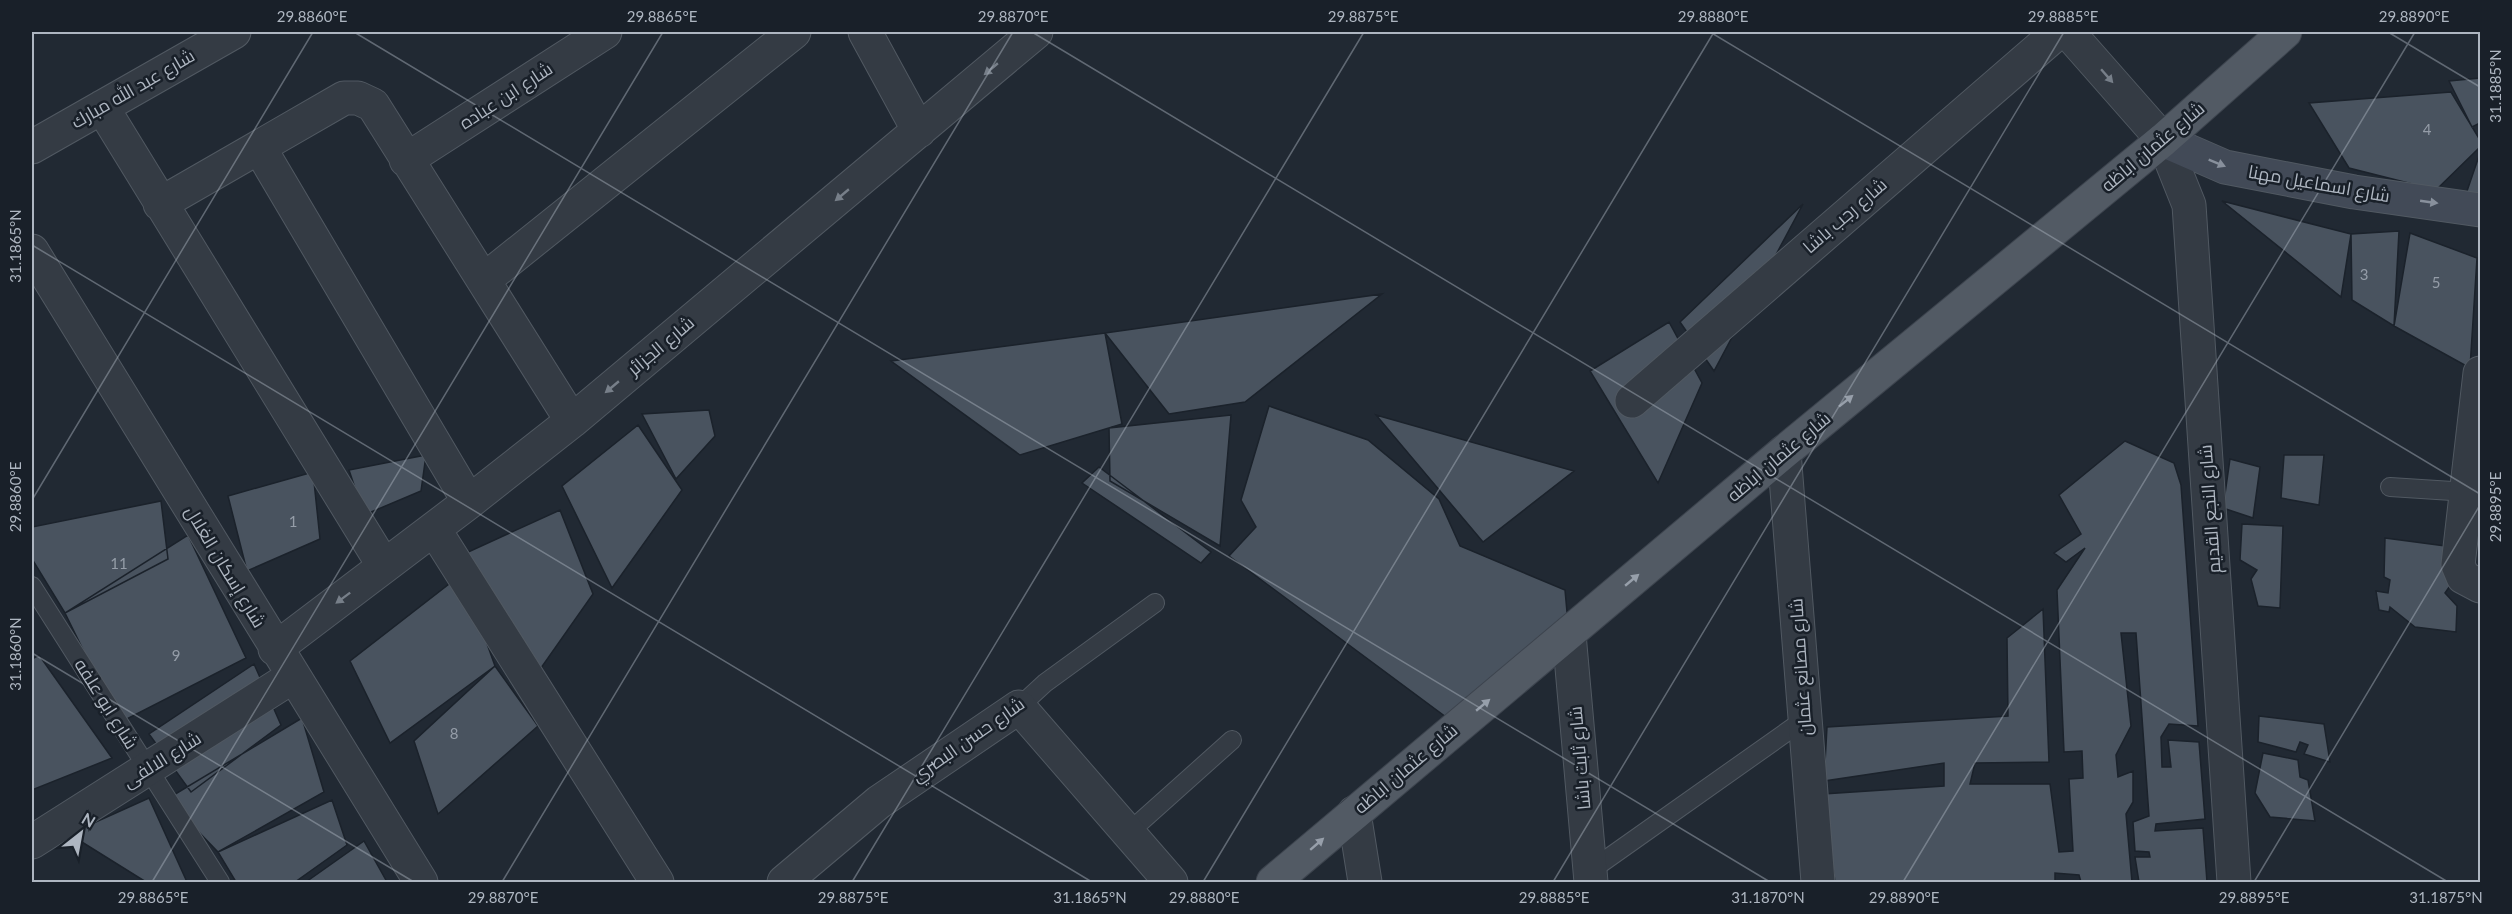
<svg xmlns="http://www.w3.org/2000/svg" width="2512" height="914" font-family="Lato,Cairo,sans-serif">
	<rect width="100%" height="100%" fill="#212933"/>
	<!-- building -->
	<path fill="#49535f" stroke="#1b222b" stroke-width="1.5" d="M2480,78V123L2472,127L2449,81Z
		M2451,92L2480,140V147L2436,190L2349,168L2309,103Z
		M2480,153V194H2466Z
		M2222,201L2351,234L2341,297Z
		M1803,204L1714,371L1680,322Z
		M2399,231L2394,326L2352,300L2351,234Z
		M2410,233L2477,258L2470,368L2394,326Z
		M1382,294L1245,402L1169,414L1105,333Z
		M1669,322L1702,383L1658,483L1590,371Z
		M1105,333L1122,424L1020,455L891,361Z
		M1269,406L1368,440L1439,499L1460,546L1565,590L1569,634L1446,717L1229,556L1256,527L1241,500Z
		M709,410L715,436L676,479L642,414Z
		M1231,415L1220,546L1110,481L1109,428Z
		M1376,415L1574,471L1483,542Z
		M638,425L682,490L612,588L562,486Z
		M2125,441L2174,463L2181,485L2198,726L2169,724L2161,737L2162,767H2171L2168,740L2199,742L2205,819L2156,824L2155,831L2203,828L2207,882H2139L2135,857H2150L2149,852L2135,851L2133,822L2149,816L2136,633H2121L2131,726L2116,755L2118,777L2133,771V802L2126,814L2132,882H2081L2079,875L2055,873V882H1835L1823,794L1944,786V763L1824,781L1827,727L2008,716L2007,638L2043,609L2049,762L1975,763L1970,784H2050L2059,852L2073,851L2069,779L2083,778L2082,751L2064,752L2057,590L2085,548L2066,562L2054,553L2081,534L2059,495Z
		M426,455L421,491L364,515L349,470Z
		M2284,455H2324L2319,505L2281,498Z
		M2230,459L2260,467L2253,518L2223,508Z
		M1099,467L1211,552L1201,563L1082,483Z
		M313,472L320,539L247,571L228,496Z
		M161,501L168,559L65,613L32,559V527Z
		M560,510L593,594L541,668L466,553Z
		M2242,524L2283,526L2280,608L2258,606L2251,579L2257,570L2240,560Z
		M188,535L246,658L119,723L65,613Z
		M2385,538L2453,547L2457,576L2445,593L2457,606L2456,632L2415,627L2390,607L2389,612L2379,610L2376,591L2388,593L2390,580L2384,577Z
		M462,574L495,666L390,743L350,661Z
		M39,655L112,758L32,790V659Z
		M254,664L281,725L191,792L149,734Z
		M495,666L538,726L438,814L414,741Z
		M2259,716L2324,724L2330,762L2304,754L2308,745L2300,742L2296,752L2258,742Z
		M302,718L324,792L218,852L167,799Z
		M2263,753L2298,760L2300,777L2308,780L2315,821L2270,817L2255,793Z
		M149,798L187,882H146L69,834Z
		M332,800L347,845L295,882H236L218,852Z
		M364,841L387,882H306Z"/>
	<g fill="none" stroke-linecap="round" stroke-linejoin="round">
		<!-- service casing -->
		<g stroke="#515962" stroke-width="20">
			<path id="service" d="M2390,487L2468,492
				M32,586L220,882
				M1019,707L1045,683L1155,603
				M1128,833L1232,740
				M1590,871L1805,719"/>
		</g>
		<!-- minor casing -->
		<g stroke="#515962" stroke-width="35">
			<path id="minor" d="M865,32L919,131
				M2068,32L2163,140L2189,205L2234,882
				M102,107L384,566
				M32,147L234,32
				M259,147L469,502
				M406,160L605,32
				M160,204L344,98H358L373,105L572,421
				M32,251L421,882
				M484,280L794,32
				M2480,373L2458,565L2463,577L2480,586
				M1632,401L2058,32
				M1784,452L1818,882
				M434,529L657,882
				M1569,634L1591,882
				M275,649L469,502L572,421L1036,32
				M1354,813L1365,882
				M32,842L292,677
				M784,882L879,802L1019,707L1171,882"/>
		</g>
		<!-- secondary casing -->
		<g stroke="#515962" stroke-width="35">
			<path id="secondary" d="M2163,140L2225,167L2354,192L2480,210"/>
		</g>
		<!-- primary casing -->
		<g stroke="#3d444e" stroke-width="35">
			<path id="primary" d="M1273,882L1784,452L2163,140L2285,32"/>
		</g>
		<!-- service -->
		<use href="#service" stroke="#343b44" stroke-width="18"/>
		<!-- minor -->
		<use href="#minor" stroke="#343b44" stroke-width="33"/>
		<!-- secondary -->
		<use href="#secondary" stroke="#424a57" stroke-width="33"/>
		<!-- primary -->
		<use href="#primary" stroke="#525a64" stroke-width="33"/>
	</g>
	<!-- one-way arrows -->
	<defs><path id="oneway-solid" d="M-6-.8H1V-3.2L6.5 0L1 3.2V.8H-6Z" transform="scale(1.5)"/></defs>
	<g fill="#777f89">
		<use href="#oneway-solid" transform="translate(991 69) rotate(140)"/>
		<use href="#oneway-solid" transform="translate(2107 76) rotate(49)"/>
		<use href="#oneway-solid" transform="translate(842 195) rotate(140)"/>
		<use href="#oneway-solid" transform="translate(612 387) rotate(140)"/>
		<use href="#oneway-solid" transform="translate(343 598) rotate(143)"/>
	</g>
	<g fill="#88909c">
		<use href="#oneway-solid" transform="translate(2217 163) rotate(22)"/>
		<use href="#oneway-solid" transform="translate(2429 202) rotate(8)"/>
	</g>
	<g fill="#979faa">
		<use href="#oneway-solid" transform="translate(1846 401) rotate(-39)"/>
		<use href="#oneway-solid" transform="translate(1632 580) rotate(-40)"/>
		<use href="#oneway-solid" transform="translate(1483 705) rotate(-40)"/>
		<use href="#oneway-solid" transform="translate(1317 844) rotate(-41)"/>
	</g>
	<!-- ticks -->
	<path fill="none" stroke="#aeb6c1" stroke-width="1.5" stroke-opacity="0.45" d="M354,32L1770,882M1032,32L2448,882M1710,32L2480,494M2388,32L2480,87M32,245L1092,882M32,500L313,32M32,653L414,882M152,882L663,32M502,882L1013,32M852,882L1364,32M1203,882L1714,32M1553,882L2064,32M1903,882L2415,32M2254,882L2480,505"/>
	<g text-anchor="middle" stroke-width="5" stroke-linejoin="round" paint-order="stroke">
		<!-- number labels -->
		<g font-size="15" fill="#959da8">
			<text x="2427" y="135">4</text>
			<text x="2364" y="280">3</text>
			<text x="2436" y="288">5</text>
			<text x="293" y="527">1</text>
			<text x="119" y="569">11</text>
			<text x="176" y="661">9</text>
			<text x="454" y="739">8</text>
		</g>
		<!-- street labels -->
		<g font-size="18" fill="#aeb6c1" stroke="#192029">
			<text transform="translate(133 89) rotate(-30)" y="6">شارع عبد الله مبارك</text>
			<text transform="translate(506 96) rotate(-33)" y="6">شارع ابن عباده</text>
			<text transform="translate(2153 147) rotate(-40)" y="6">شارع عثمان اباظه</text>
			<text transform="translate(2319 184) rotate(10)" y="6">شارع اسماعيل مهنا</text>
			<text transform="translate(1845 216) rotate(-41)" y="6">شارع رجب باشا</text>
			<text transform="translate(661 346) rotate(-40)" y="6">شارع الجزائر</text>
			<text transform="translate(1779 457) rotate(-40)" y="6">شارع عثمان اباظه</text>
			<text transform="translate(2210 509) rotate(-94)" y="6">شارع النجع القديم</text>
			<text transform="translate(225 567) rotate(59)" y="6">شارع إسكان الغلال</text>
			<text transform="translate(1801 667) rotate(-94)" y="6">شارع مصانع عثمان</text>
			<text transform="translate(106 704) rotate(58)" y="6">شارع ابو علفه</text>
			<text transform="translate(968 740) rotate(-35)" y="6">شارع حسن البصري</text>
			<text transform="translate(1580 758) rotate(-95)" y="6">شارع ثابت باشا</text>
			<text transform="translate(162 760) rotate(-32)" y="6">شارع الالفى</text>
			<text transform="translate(1406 769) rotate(-40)" y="6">شارع عثمان اباظه</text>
		</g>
	</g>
	<!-- border -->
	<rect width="2512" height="914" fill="none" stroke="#192029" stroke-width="66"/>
	<!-- north arrow -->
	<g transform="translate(81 833) rotate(31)" stroke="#192029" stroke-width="4.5" paint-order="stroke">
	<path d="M0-4.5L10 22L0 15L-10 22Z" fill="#aeb6c1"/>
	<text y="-9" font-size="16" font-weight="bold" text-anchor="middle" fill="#aeb6c1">N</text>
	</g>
	<rect x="33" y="33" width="2446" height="848" fill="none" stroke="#aeb6c1" stroke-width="2"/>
	<g font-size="15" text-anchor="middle" fill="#aeb6c1">
		<text x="312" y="22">29.8860°E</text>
		<text x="662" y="22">29.8865°E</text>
		<text x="1013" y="22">29.8870°E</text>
		<text x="1363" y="22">29.8875°E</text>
		<text x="1713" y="22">29.8880°E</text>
		<text x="2063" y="22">29.8885°E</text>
		<text x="2414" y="22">29.8890°E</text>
		<text transform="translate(2496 86) rotate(-90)" y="5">31.1885°N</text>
		<text transform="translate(16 246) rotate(-90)" y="5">31.1865°N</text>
		<text transform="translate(16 497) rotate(-90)" y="5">29.8860°E</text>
		<text transform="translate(2496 507) rotate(-90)" y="5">29.8895°E</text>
		<text transform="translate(16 654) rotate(-90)" y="5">31.1860°N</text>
		<text x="153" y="903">29.8865°E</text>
		<text x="503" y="903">29.8870°E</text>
		<text x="853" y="903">29.8875°E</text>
		<text x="1090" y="903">31.1865°N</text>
		<text x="1204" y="903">29.8880°E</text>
		<text x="1554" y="903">29.8885°E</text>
		<text x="1768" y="903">31.1870°N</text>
		<text x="1904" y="903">29.8890°E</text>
		<text x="2254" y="903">29.8895°E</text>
		<text x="2446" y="903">31.1875°N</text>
	</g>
</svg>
